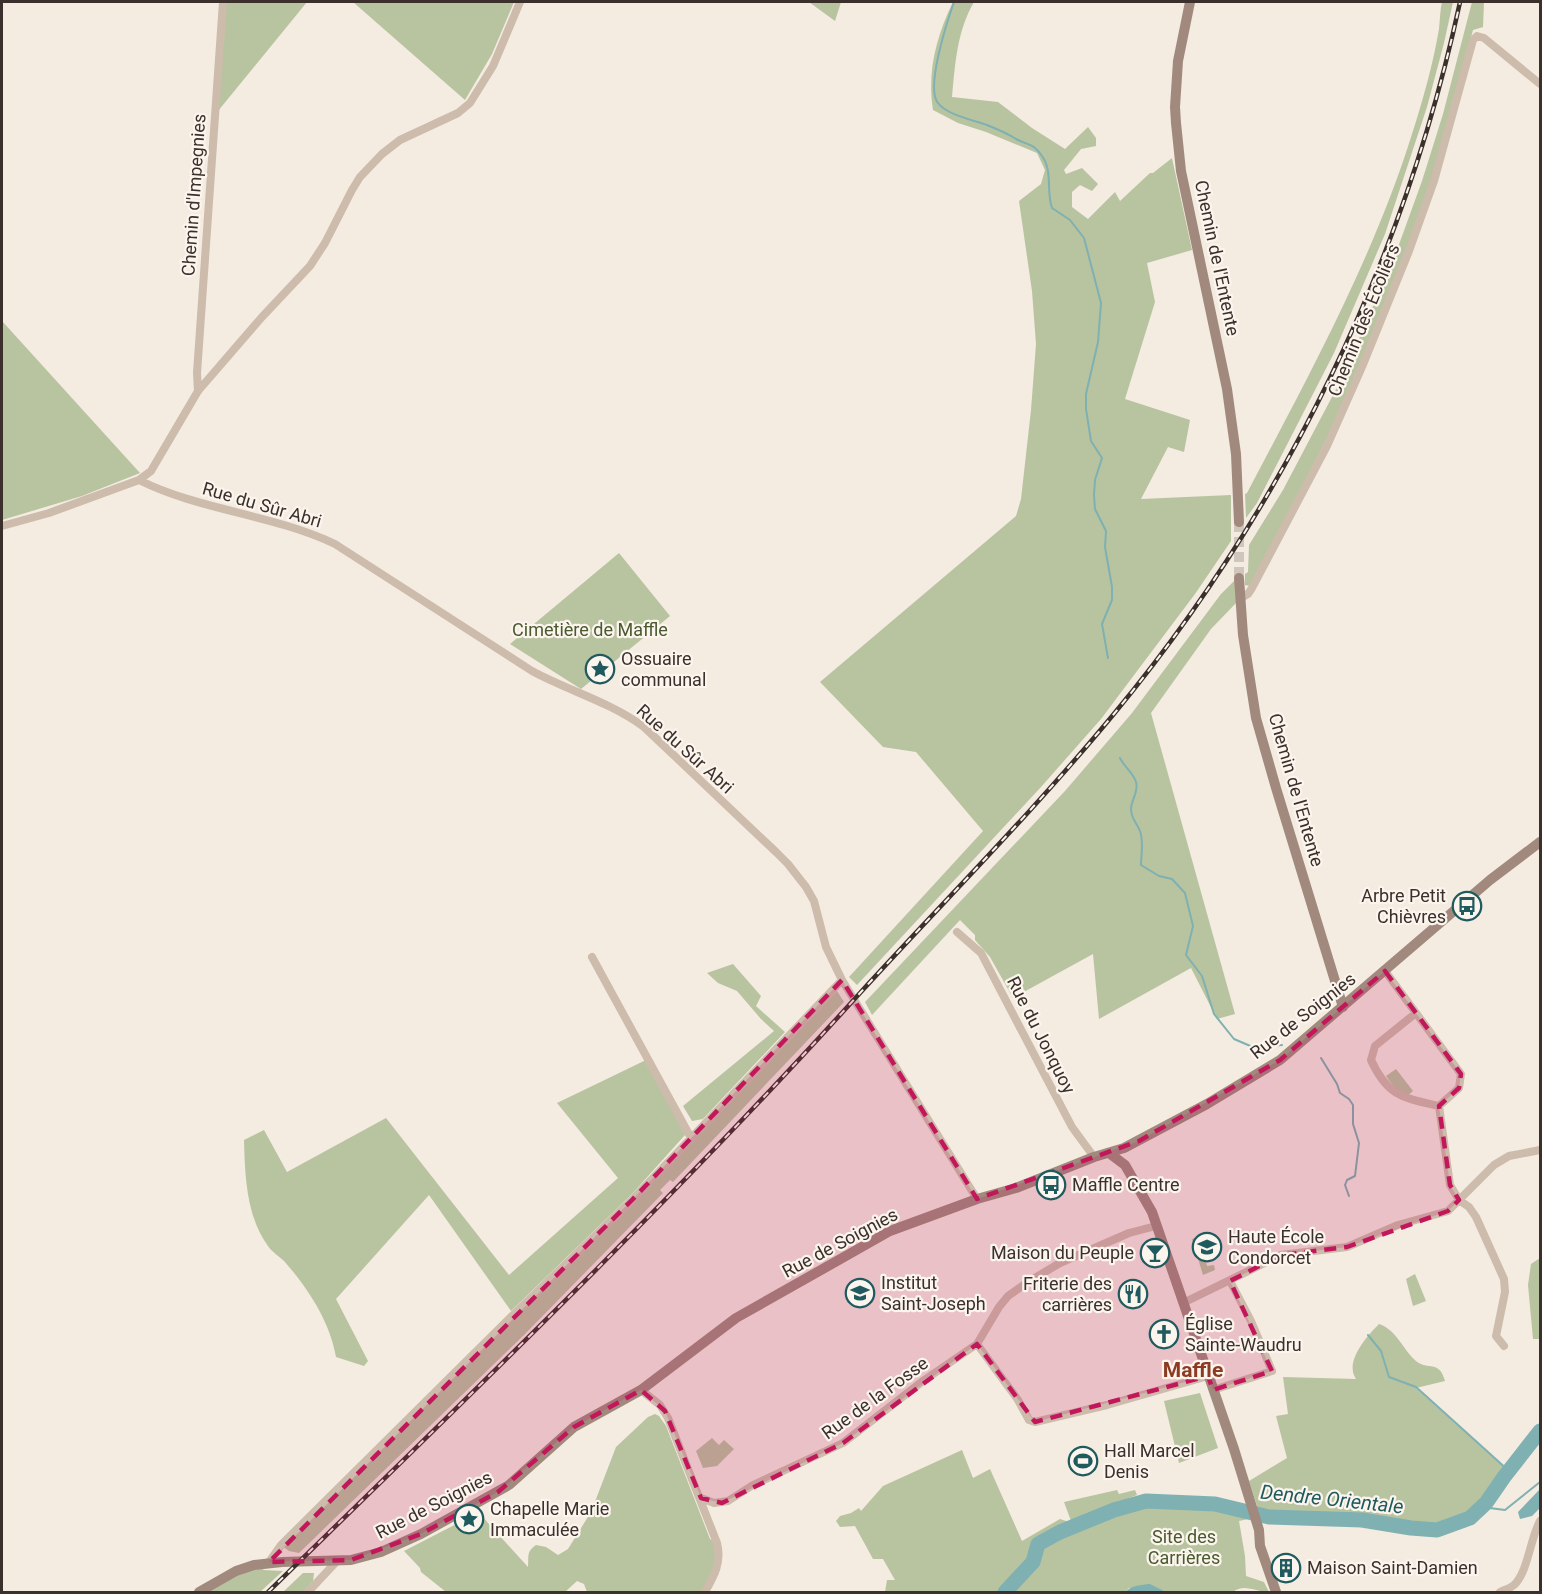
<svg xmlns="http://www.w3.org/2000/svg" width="1542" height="1594" font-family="Roboto,sans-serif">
	<rect width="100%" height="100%" fill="#f4ebe1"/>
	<!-- green -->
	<path fill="#b8c4a0" d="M226,2H307L218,111Z
		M353,2H514L492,54L465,100Z
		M809,2H841L835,21Z
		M953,2H974C957,31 955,64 952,97L998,102L1032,128L1065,149L1088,127L1096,138V146L1081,149L1064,170L1066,174L1082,168L1098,184L1092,191L1080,185L1072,192V207L1088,219L1115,192L1120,201L1150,173H1153L1172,158L1192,250L1147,263L1155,302L1125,399L1190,420L1184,452L1168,447L1141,499L1231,495V541L1195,594L1101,719L1041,787L857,985L849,977L983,831L916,752L883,747L820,682L1016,516L1021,499L1031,410L1036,344L1032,291L1019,201L1041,184L1045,170L1037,153L986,132L958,123L933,110C927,72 936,37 953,2Z
		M1442,2H1453L1444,43L1427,107L1385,234L1334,353L1257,503L1246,518L1245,494L1247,493C1308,377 1373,259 1412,134C1423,100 1433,64 1439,29C1440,20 1440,10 1442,2Z
		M1472,2H1484L1483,27L1473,30L1448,126L1430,184L1407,247L1357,370L1325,442L1250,586L1245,585V574L1248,572L1249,545L1283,490L1343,376L1397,250L1422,181L1443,114Z
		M2,320V321L140,473L82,496L2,520Z
		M619,553L670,616L581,689L510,644Z
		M1236,579L1237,602L1211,629L1151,713L1235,1014L1217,1019L1191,968L1099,1019L1093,954L1013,998L990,957L975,940V935L960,920L872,1015L865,1002L1065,791L1132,713L1221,594Z
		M733,964L761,996L756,1006L785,1032L703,1119L692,1121L683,1106L774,1031L761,1019L737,991L718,983L707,973Z
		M837,991L844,1002L673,1182L670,1180L660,1190L663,1193L524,1335L299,1553L289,1551L281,1545L635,1202Z
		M646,1060L685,1135L632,1194L511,1311L429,1195L336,1299L368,1361L364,1366L336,1357C330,1322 308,1288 284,1261C279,1256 272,1252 268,1246C246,1216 245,1175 244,1140L264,1130L287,1172L386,1118L509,1275L618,1178L557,1103Z
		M1396,1069L1413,1091L1407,1096L1397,1091L1386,1076Z
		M1199,1237L1207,1266L1214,1265L1215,1270L1203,1275L1192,1239Z
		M1540,1258V1339H1533L1528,1285L1531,1264Z
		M1415,1274L1426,1301L1413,1306L1406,1279Z
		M1379,1324C1397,1330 1403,1350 1416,1361C1428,1371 1439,1359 1445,1381L1416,1388L1509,1471L1486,1503L1470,1518L1437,1530L1411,1528L1362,1520L1259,1512L1249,1481L1287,1458L1276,1416L1288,1414L1283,1377L1356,1379C1344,1362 1367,1336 1379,1324Z
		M1200,1393L1218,1448L1179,1463L1164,1401Z
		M655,1414L659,1416L666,1426L710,1539L717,1543L719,1555L705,1592H587L584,1584L577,1581L565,1592H446L421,1572L420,1568L404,1551L466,1519L467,1522L471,1520L470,1517L479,1513L528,1567C529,1556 526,1552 536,1545L546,1547L558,1555L568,1549L591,1512L616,1447L648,1417Z
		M712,1438L719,1445L724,1440L734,1449L717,1466L703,1468L696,1451Z
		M962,1450L973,1478L990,1469L1022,1541L1060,1519L1078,1525L1114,1510L1146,1501L1215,1504L1244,1512L1248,1519L1239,1521L1245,1556L1246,1576L1264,1582L1269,1592C1256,1592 1244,1583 1233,1592H1166L1165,1591L1129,1588L1125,1592H885L887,1580H895L883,1559H873L855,1526L840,1527L836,1521L840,1516L851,1513L859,1508L861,1511L883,1486Z
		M1117,1490L1119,1494L1135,1490L1137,1495L1071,1521L1064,1502Z
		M254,1565L264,1570L283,1571L260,1592H199Z
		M303,1573H314L313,1581L303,1592H283Z"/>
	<!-- water -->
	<path fill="#7fb0b2" d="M1540,1489V1508L1532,1516L1520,1519L1518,1512Z
		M1150,1584L1166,1592H1125C1132,1585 1141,1585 1150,1584Z"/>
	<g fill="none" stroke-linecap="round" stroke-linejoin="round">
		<!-- stream -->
		<path stroke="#7fb0b2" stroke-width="2" d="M954,2C948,19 925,88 938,103C947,115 973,120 987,125C997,129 1007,133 1016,139C1029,146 1032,142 1042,156C1053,171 1046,191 1052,208L1070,220L1084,238L1101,303L1098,342L1086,394V409L1091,441L1102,458L1095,480L1094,495L1095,509L1106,531L1105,547L1112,587V600L1102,624L1108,658
			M1120,758C1124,767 1133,772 1136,782C1139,792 1131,800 1131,809C1131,819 1137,823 1140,831C1144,842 1141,854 1141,865L1159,876L1172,879L1185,893L1193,926L1186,955L1202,976L1214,1014L1234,1039L1255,1048L1282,1045
			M1321,1058L1337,1084L1340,1093L1349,1099L1353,1105V1124L1359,1143L1355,1176L1347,1180L1345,1185L1349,1196
			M1368,1335L1381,1351L1389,1377L1416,1387L1509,1471
			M1482,1507L1505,1510L1540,1482"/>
		<!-- river -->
		<path stroke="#7fb0b2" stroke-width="15" d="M1005,1592L1033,1562L1038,1544L1060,1532L1114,1510L1146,1501L1215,1504L1269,1517L1362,1520L1411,1528L1437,1530L1470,1518L1486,1503L1504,1477L1540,1431"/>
		<!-- secondary-tunnel -->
		<path stroke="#cfc6bd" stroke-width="10" stroke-dasharray="10 5" stroke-linecap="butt" d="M1239,522V578"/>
		<!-- street -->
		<path stroke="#cdbbac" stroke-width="8" d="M198,391L197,373L223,2
			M139,480L151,471L198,391L262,317L310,266L325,243L352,190L360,177L382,154L400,140L458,113L470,103L493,66L520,2
			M2,526L49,513L139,480C201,511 272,514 335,544L532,671C569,691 610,702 644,727L776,852L788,864L806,887L814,901L826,947L842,980L977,1199
			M1241,598L1248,594L1252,588L1327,446L1362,367L1409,251L1434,181L1473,40L1477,36L1484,38L1540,84
			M957,932L981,953L1072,1127L1094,1157
			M592,957L691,1138
			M1385,971L1461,1074L1459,1088L1439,1106
			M1416,1013L1375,1046L1371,1060C1388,1097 1404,1098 1439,1106
			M1439,1106L1450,1185L1459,1200L1469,1207L1476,1217L1504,1279L1505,1292L1496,1336L1504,1346
			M1183,1303L1281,1255L1347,1247L1398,1225L1448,1211L1494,1165L1509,1156L1540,1150
			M977,1344L1018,1400L1029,1420L1035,1422L1107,1405L1208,1376
			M641,1390L660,1405L668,1418L717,1543C722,1562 714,1576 705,1592
			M1213,1390L1272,1371L1251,1321L1230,1281
			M701,1498L714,1503L728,1501L753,1485L843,1443L923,1381L977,1344L999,1307L1008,1296L1028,1282L1060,1263L1129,1233L1156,1226
			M269,1562L281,1545L513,1315L632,1200L842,980
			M308,1592L337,1561
			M1500,1592C1504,1590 1511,1588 1514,1585C1528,1572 1530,1539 1540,1521"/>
		<!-- secondary -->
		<path stroke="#a18a7d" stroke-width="10" d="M1190,2L1178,61L1175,107L1176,123L1181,171L1227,389L1236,454L1239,522
			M1239,578L1243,635L1256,718L1276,788L1343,1007
			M1109,1153L1125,1165L1152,1212L1234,1449L1259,1530L1260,1546L1276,1592
			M199,1592L236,1571L254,1565L282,1562L351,1560L381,1552L421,1534L509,1485L574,1427L641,1390L736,1318L890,1231L977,1199L1016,1188L1094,1157L1124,1148L1207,1104L1280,1060L1490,880L1540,842"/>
		<!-- rail casing -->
		<g stroke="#3b302b" stroke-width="4.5">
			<path id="rail" d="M268,1592C469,1396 672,1201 860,993C944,901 1033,812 1113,715C1283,510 1404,263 1460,2"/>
		</g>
		<!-- rail -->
		<use href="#rail" stroke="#fbf5ee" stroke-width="2" stroke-dasharray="7" stroke-linecap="butt"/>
	</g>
	<!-- marked area -->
	<path fill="#c2185b" fill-opacity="0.2" stroke="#c2185b" stroke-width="4.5" stroke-dasharray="12 8" stroke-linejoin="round" d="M1385,971L1461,1074L1459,1088L1439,1106L1450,1185L1459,1200L1448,1211L1347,1247L1281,1255L1230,1281L1272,1371L1213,1390L1208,1376L1035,1422L977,1344L843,1443L722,1503L701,1498L665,1411L641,1390L574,1427L498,1492L421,1534L351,1560L269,1562L632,1200L842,980L977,1199L1139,1141L1280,1060Z"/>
	<!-- icons -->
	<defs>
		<g id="sight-ring" transform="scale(1.5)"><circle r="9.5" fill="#fbf5ee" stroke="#1f5a5e" stroke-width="1.5"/><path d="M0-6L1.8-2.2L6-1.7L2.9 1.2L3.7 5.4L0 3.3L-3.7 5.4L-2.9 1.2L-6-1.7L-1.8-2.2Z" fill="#1f5a5e"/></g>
		<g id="bus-ring" transform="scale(1.5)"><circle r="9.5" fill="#fbf5ee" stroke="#1f5a5e" stroke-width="1.5"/><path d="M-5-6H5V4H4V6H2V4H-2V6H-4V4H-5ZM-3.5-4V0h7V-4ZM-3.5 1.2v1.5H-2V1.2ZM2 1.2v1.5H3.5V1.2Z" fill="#1f5a5e"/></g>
		<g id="university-ring" transform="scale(1.5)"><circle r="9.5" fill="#fbf5ee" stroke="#1f5a5e" stroke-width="1.5"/><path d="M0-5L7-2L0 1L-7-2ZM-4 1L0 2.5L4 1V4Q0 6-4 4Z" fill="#1f5a5e"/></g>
		<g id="bar-ring" transform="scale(1.5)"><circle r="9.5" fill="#fbf5ee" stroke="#1f5a5e" stroke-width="1.5"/><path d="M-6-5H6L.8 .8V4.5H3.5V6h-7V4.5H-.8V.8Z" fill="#1f5a5e"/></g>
		<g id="school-ring" transform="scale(1.5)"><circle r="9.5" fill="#fbf5ee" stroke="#1f5a5e" stroke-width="1.5"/><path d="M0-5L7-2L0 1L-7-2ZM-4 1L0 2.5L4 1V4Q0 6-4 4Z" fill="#1f5a5e"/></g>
		<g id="restaurant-ring" transform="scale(1.5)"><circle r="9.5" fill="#fbf5ee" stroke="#1f5a5e" stroke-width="1.5"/><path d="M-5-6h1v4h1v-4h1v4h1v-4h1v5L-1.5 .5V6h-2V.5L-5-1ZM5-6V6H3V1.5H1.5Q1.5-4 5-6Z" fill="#1f5a5e"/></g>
		<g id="church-ring" transform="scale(1.5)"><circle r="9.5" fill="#fbf5ee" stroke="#1f5a5e" stroke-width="1.5"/><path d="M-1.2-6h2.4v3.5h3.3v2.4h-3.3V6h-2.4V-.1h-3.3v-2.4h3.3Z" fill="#1f5a5e"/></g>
		<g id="stadium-ring" transform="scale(1.5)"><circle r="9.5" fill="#fbf5ee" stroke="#1f5a5e" stroke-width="1.5"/><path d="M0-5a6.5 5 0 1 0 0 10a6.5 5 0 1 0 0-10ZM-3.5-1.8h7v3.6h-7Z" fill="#1f5a5e"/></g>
		<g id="building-ring" transform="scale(1.5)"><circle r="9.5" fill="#fbf5ee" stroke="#1f5a5e" stroke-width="1.5"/><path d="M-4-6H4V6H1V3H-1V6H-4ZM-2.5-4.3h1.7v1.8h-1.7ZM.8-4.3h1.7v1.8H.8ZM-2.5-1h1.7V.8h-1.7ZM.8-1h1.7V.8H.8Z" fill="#1f5a5e"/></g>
	</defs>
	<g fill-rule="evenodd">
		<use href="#sight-ring" x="600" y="669"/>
		<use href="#bus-ring" x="1467" y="906"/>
		<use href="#bus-ring" x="1051" y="1185"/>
		<use href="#university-ring" x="1207" y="1247"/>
		<use href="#bar-ring" x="1155" y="1253"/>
		<use href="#school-ring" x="860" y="1293"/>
		<use href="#restaurant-ring" x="1133" y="1294"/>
		<use href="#church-ring" x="1164" y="1334"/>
		<use href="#stadium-ring" x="1083" y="1461"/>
		<use href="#sight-ring" x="469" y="1519"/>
		<use href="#building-ring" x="1286" y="1568"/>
	</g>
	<g text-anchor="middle" stroke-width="4.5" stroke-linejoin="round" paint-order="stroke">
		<!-- street labels -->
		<g font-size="18" fill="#3b302b" stroke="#fbf5ee">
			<text transform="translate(194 195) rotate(-86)" y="6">Chemin d'Impegnies</text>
			<text transform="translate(1217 258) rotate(78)" y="6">Chemin de l'Entente</text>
			<text transform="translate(1364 320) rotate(-68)" y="6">Chemin des Écoliers</text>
			<text transform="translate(262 505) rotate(16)" y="6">Rue du Sûr Abri</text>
			<text transform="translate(685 749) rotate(42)" y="6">Rue du Sûr Abri</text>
			<text transform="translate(1296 790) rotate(74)" y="6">Chemin de l'Entente</text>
			<text transform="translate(1303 1016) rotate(-38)" y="6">Rue de Soignies</text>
			<text transform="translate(1041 1035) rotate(63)" y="6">Rue du Jonquoy</text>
			<text transform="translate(840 1243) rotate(-28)" y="6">Rue de Soignies</text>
			<text transform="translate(875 1398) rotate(-36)" y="6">Rue de la Fosse</text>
			<text transform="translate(434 1505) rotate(-27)" y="6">Rue de Soignies</text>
		</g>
		<!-- park labels -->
		<g font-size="18" fill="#4a5a2e" stroke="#fbf5ee">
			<text x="590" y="636">Cimetière de Maffle</text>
			<text x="1184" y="1543">Site des<tspan x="1184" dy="21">Carrières</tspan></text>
		</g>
		<!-- poi labels -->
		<g font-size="18" fill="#3b302b" stroke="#fbf5ee" text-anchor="start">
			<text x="621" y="665">Ossuaire<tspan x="621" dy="21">communal</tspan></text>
			<text x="1446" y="902" text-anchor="end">Arbre Petit<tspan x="1446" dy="21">Chièvres</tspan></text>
			<text x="1072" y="1191">Maffle Centre</text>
			<text x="1228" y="1243">Haute École<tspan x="1228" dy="21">Condorcet</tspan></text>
			<text x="1134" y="1259" text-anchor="end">Maison du Peuple</text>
			<text x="881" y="1289">Institut<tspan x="881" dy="21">Saint-Joseph</tspan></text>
			<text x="1112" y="1290" text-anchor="end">Friterie des<tspan x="1112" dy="21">carrières</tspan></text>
			<text x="1185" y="1330">Église<tspan x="1185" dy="21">Sainte-Waudru</tspan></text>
			<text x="1104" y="1457">Hall Marcel<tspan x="1104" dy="21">Denis</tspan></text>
			<text x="490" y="1515">Chapelle Marie<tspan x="490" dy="21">Immaculée</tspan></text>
			<text x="1307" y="1574">Maison Saint-Damien</text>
		</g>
		<!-- water labels -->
		<g font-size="20" font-style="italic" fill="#1f5a5e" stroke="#fbf5ee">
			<text transform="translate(1332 1499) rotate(6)" y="7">Dendre Orientale</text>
		</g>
		<!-- quarter labels -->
		<g font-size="21" font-weight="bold" fill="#8c3b22" stroke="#fbf5ee">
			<text x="1193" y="1377">Maffle</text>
		</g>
	</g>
	<!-- border -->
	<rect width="1542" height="1594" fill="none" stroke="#3b302b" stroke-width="6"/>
</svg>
